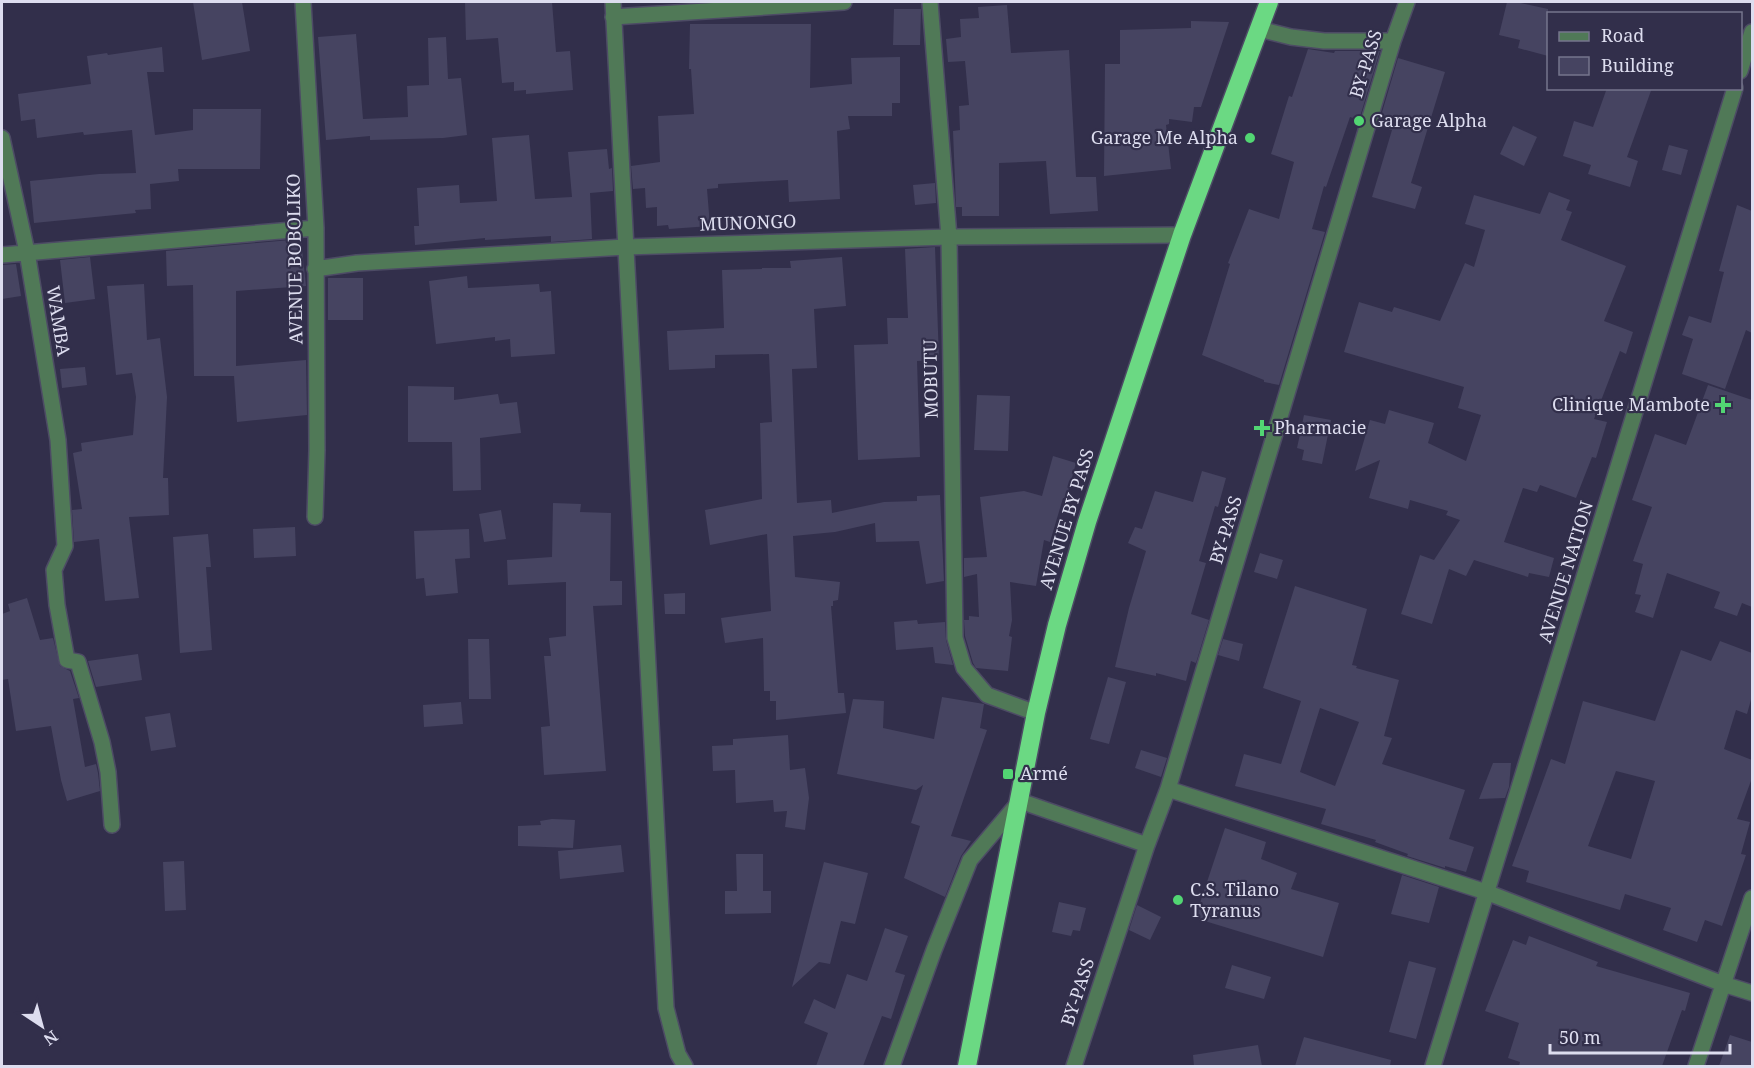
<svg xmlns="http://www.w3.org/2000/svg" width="1754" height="1068" font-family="'Noto Serif',serif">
	<rect width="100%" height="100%" fill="#322f4b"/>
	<!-- building -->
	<path fill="#464461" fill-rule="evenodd" d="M193,2H242L250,51L202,60Z
		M465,2H552L556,52L570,51L573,90L526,94V90L514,91V82L502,83L498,38L466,40Z
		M1507,2H1516L1548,9V56L1518,48L1520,40L1499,35Z
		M1007,5L1011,53L1069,50L1076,177H1096L1098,211L1050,214L1046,161L999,163V216H962V207H956L953,131L960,130L959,106L969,105L965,61L948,62L946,39L961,37L960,19L979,18L978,7Z
		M894,9H921L920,45H893Z
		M1191,21L1229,22L1201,107H1194L1192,122L1169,119V124L1166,125L1171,169L1104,176L1105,64H1120V30L1191,28Z
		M690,24H811L810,88L852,84L851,58L900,57V103H892V116H848L850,129L837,131L840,199L789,202L788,180L718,184V188L707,189L710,226L669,229L668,225L657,226V207L646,208L645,188L633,189L631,166L660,162L658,116L694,114L691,69H689Z
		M356,34L363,119L408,117L407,86L429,85L428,38L446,37L448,79L461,78L467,135L443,138L370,140V136L326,140L318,37Z
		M162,47L164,72H147L155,135L193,130V109H261L260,169H178L179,181L150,184L151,209L135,210L136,213L34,223L30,181L99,174L136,173L132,130L84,135L83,132L37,138L35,119L21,121L18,94L91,84L87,56L107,53L108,55Z
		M1308,49L1334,53L1335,51H1380L1359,120L1350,117L1326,187L1324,186L1312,229L1325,232L1279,385L1264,382V380L1202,355L1230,264L1228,263L1249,209L1279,219L1294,162L1271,154L1289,96L1292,97Z
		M1398,58L1445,72L1411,183L1422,187L1415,209L1372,197L1392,130L1378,126Z
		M1607,88H1652L1627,157L1638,161L1630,187L1588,174L1591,165L1563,156L1574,121L1593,127Z
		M1513,126L1537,137L1524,166L1500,154Z
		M529,135L535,199L572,197L568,152L607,149L609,169L612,168L613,191L590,193L592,239L551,242V236L485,240V238L415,245L414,226H419L417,188L459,185L460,203L497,201L492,138Z
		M1669,145L1688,150L1681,175L1662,170Z
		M935,183L936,203L915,205L913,185Z
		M1549,192L1570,200L1566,210L1572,212L1561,240L1626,266L1604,321L1633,332L1626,354L1620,351L1594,419L1607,422L1596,458L1592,457L1576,498L1540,485L1537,492L1523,488L1504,542L1554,558L1549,577L1529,573L1528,577L1474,560L1466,576L1449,569L1432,624L1401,614L1420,555L1434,560L1460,520L1446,515L1448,511L1410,500L1408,509L1369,498L1380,460L1355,471L1370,420L1385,424L1389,410L1434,423L1428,443L1466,461L1481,415L1458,408L1464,387L1344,352L1359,302L1392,312L1394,307L1440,321L1465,263L1474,267L1485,230L1465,224L1474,195L1540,214Z
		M1737,205L1752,211V333L1746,330L1725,389L1682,374L1693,339L1682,335L1689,316L1711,323L1724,272L1719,271Z
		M301,239L306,286L236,291V366L306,360L307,415L237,422L234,376H194L193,285L167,286L166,251Z
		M935,247L939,360L917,361L920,457L858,460L854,345L888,344L887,318H908L905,249Z
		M90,257L95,299L65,303L60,260Z
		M842,257L846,306L814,309L817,368L792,369L797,503L831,500L832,513L884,502L917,501V496L940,495L944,581L926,584L919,541L876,542L875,523L835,532L793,536L795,577L840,582L838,600L833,601V606H831L838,693H844L846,713L776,720V701H770V691H764L763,638L725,643L721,618L771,611L767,534L710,545L705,510L762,499L760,423L772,422L769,354L715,355V368L669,370L667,331L724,328L722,270L762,269V268H791L790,261Z
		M16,264L21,296L2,299V265Z
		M467,276L468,288L539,284L540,292L551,291L555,354L511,357L510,339L495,341V337L436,344L429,281Z
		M328,278H363V320H328Z
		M144,284L147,340L160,338L167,397L163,478H168L169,515L129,517L139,598L105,601L99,539L74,542L72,510L82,509L73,453L82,451L81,443L133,435L136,397L132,373L116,375L107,286Z
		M85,367L87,385L62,388L60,369Z
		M1708,385L1752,400V607L1742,603L1737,616L1714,608L1720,592L1667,573L1653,618L1635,612L1641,595L1635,594L1643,564L1633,561L1652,507L1632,500L1655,434L1686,445Z
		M408,386L454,387V400L498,394L500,404L517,402L521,433L480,438L481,490L453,491L452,442H408Z
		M977,395L1010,396L1008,451L974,450Z
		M1304,415L1331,420L1322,464L1302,460L1304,450L1297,448Z
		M1053,456L1076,463L1066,499L1063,498L1050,542L1044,540L1036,586L1010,582L1012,620L1009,636L1012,637L1008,671L976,668L973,663L965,636L964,620H969V616L979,617L977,574L964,577V558L987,557L980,497L1024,491L1042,496Z
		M1202,471L1226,478L1218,507L1215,506L1199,561L1206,563L1191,614L1209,620L1196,663L1191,661L1186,681L1156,673V676L1115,667L1129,608L1146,551L1128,543L1135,527L1142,529L1155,491L1193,502Z
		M553,503L581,504L580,512L611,513L610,581H622V605L593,606L606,771L544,775L541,727L550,726L544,656H551L549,638L566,636V582L508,585L507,560L552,557Z
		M501,510L506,539L484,542L479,514Z
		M295,527L296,556L254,558L253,529Z
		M469,529L470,558L455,559L458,593L426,596L424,578L416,579L414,531Z
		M208,534L211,567H206L212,650L180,653L173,537Z
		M1260,553L1283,560L1277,579L1254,572Z
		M1295,586L1367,609L1352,665L1357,666L1356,668L1399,680L1384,736L1392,738L1382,764L1465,790L1449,839L1474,847L1466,872L1445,866V868L1407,856L1408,854L1375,842L1376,840L1321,824L1326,809L1235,786L1244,754L1281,764L1301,701L1263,688ZM1320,708L1359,722L1335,786L1300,772Z
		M685,593V614H665L664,594Z
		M27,598L40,640L53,638L60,666L70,671L79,698L73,699L85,767L96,764L98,773L100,791L67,801L61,780L51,726L16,731L8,679L2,680V614L10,611L8,604Z
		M917,620L918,624L945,622L946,640L953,665L935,663L933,647L896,650L894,622Z
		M468,639H489L491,699H469Z
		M1223,639L1243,644L1239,661L1218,655Z
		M1720,641L1752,653V696L1747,714L1736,710L1724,749L1752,760V778L1737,819L1750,822L1741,854L1746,855L1722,926L1705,920L1697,942L1663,930L1671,908L1625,894L1620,910L1526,882L1529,871L1512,866L1551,759L1565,764L1583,701L1655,721L1681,650L1711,661ZM1616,771L1655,781L1631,859L1588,846Z
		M138,654L142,680L96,687L88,661Z
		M1108,677L1126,682L1109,744L1090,739Z
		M942,697L984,704L980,728L987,730L951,836L971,841L961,856L945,897L904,878L920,826L911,823L923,785L916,790L837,774L853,699L884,701L883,728L934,739Z
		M461,702L463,724L424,727L423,705Z
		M170,713L176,747L151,751L145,717Z
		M788,735L790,770L805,768L809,798L805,830L785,827L787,811L774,812L773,800L736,803L735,770L713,771L712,746L733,745V739Z
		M1141,750L1167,758L1161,777L1135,768Z
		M1493,763H1511L1509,787L1505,798L1479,799Z
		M552,819L575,820L573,848L518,846V826L541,825L540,821Z
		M1225,828L1266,842L1261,859L1297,873L1291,889L1339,903L1323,957L1195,918Z
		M621,845L624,872L560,879L558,851Z
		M736,854H763V891H771V913L725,914V891H737Z
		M184,861L186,910L165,911L163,862Z
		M824,862L868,873L855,924L841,921L830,964L819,962L792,987Z
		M1402,875L1439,887L1429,923L1391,914Z
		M1059,902L1086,908L1080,931L1073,930L1071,936L1052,932Z
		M1137,905L1161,917L1150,940L1129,930Z
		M885,928L908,936L895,972L905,975L891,1019L882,1016L863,1066H816L828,1033L804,1023L814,999L835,1009L847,974L867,981Z
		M1529,936L1598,962L1596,966L1690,993L1685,1011L1682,1010L1662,1066H1519L1520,1062L1508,1058L1519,1023L1485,1011L1513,940L1526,945Z
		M1409,961L1436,968L1416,1039L1389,1032Z
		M1232,965L1271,977L1264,999L1225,988Z
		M1730,1035L1752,1042V1066H1719Z
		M1304,1037L1391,1060L1390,1066H1295Z
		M1258,1045L1262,1066H1194L1193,1055Z"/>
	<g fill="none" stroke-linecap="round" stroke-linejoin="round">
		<!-- minor casing -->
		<g stroke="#4d4b65" stroke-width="18">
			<path id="minor" d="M303,2L316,228L317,450L315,517
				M613,2L666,1008L678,1054L685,1066
				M930,2L949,237L955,638L964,668L987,695L1036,713
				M613,17L844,2
				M1259,29L1291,37L1324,41H1393
				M1740,71L1752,32
				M2,138L27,252L58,440L65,546L54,570L57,605L67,660L78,662L102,742L108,772L112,825
				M2,255L316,228
				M315,269L357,263L625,247L949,237L1182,235
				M1168,789L1486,892L1723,984L1752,993
				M892,1066L934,950L970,860L1020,801L1147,845
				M1074,1066L1147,845L1168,789L1393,41L1407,2
				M1433,1066L1735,88
				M1696,1066L1752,898"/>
		</g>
		<!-- highway casing -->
		<g stroke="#4d4b65" stroke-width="21">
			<path id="highway" d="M967,1066L1036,713L1057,625L1087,522L1182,235L1269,2"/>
		</g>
		<!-- minor -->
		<use href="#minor" stroke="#507957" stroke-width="15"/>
		<!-- highway -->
		<use href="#highway" stroke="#6bd983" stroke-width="18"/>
	</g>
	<!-- markers -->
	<g fill="#52d673" stroke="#322f4b" stroke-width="2">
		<circle cx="1359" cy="121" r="6"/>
		<circle cx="1250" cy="138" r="6"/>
		<path d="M1720 396h6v6h6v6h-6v6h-6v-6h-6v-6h6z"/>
		<path d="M1259 419h6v6h6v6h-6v6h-6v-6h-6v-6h6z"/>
		<rect x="1002" y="768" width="12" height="12" rx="3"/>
		<circle cx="1178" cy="900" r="6"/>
	</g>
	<g text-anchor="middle" stroke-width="4.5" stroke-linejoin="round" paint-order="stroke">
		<!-- street labels -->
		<g font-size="18" fill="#ddddef" stroke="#322f4b">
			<text transform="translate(1366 64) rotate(-73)" y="6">BY-PASS</text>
			<text transform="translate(748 223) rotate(-2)" y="6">MUNONGO</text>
			<text transform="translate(295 259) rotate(-91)" y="6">AVENUE BOBOLIKO</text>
			<text transform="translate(58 321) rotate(81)" y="6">WAMBA</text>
			<text transform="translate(931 379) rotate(-91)" y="6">MOBUTU</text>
			<text transform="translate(1067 519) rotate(-73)" y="6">AVENUE BY PASS</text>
			<text transform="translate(1226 530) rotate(-73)" y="6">BY-PASS</text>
			<text transform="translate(1566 572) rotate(-73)" y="6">AVENUE NATION</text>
			<text transform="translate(1078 992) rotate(-72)" y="6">BY-PASS</text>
		</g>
		<!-- poi labels -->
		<g font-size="18" fill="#ddddef" stroke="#322f4b" text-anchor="start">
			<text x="1371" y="127">Garage Alpha</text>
			<text x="1238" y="144" text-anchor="end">Garage Me Alpha</text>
			<text x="1710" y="411" text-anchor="end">Clinique Mambote</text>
			<text x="1274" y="434">Pharmacie</text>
			<text x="1020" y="780">Armé</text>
			<text x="1190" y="896">C.S. Tilano<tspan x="1190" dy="21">Tyranus</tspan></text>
		</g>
	</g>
	<!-- border -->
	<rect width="1754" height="1068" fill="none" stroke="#ddddef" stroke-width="6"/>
	<!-- legend -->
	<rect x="1547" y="12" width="195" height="78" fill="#322f4b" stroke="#76758d" stroke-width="1.5"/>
	<rect x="1559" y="32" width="30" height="9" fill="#507957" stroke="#76758d" stroke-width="1.5"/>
	<text x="1601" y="42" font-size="18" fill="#ddddef">Road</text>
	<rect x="1559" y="57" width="30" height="18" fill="#464461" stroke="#76758d" stroke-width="1.5"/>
	<text x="1601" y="72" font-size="18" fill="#ddddef">Building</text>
	<!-- north arrow -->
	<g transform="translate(42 1026) rotate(144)" stroke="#322f4b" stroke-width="4.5" paint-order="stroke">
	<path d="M0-4.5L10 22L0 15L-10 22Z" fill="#ddddef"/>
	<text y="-9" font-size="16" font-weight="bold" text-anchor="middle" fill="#ddddef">N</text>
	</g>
	<!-- scale -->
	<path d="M1550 1044v9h180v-9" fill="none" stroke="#ddddef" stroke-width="3"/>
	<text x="1559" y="1044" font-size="18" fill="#ddddef" stroke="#322f4b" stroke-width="4.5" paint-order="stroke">50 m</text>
</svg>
